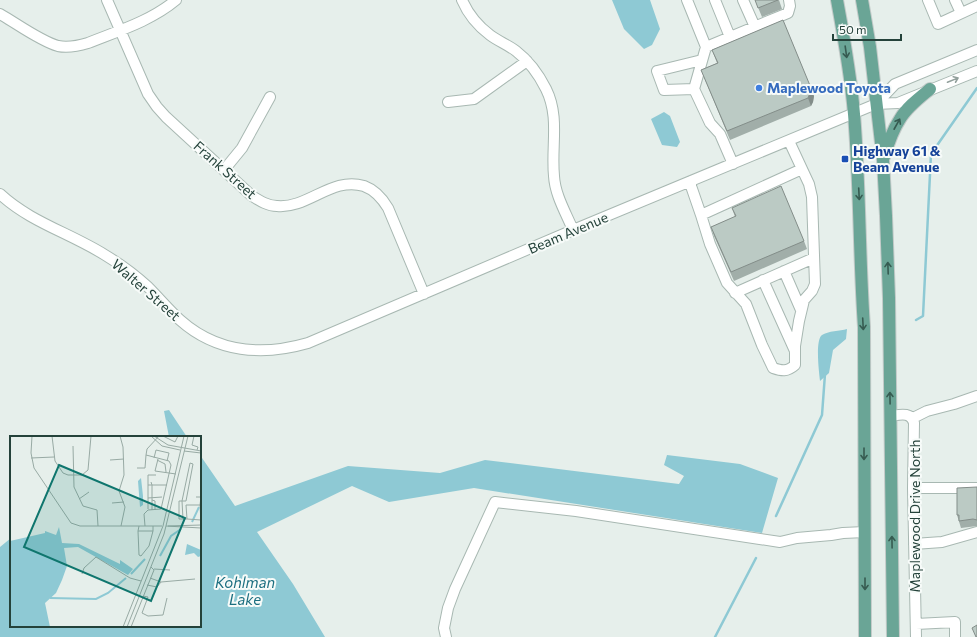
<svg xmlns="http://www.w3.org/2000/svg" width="977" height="637" font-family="Commissioner,sans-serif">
	<rect width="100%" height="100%" fill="#e6efeb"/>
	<!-- water -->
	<path fill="#8ec9d4" d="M612,0H650L660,29L652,45L644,49L624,29Z
		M664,112L670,116L680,142L677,147L662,145L651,119Z
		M847,329L846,339L833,350L829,373L820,381C819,372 815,340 822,335C828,331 840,331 847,329Z
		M169,410L187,437H169L164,411Z
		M200,455L235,506L348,466L440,473L485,460L679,484L684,476L664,465L667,455L740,464L778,478L762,533L474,488L389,502L352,486L257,532L293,584L325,637H0V547L11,538V626H200Z"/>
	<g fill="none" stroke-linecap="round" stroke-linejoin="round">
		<!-- stream -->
		<path stroke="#8ec9d4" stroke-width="2.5" d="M916,320L923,316L931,154L977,88
			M776,516L822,415L825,374
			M715,637L756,558"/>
		<!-- minor casing -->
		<g stroke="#a8b8b2" stroke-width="12">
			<path id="minor" d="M107,0L148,94L157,107L166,117L252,196C260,201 268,206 277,206C308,209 332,176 364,186C375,190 382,198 388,208L424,294
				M462,0C468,14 478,26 490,35C498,41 508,45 516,51C529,61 539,75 546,89C560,117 551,146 554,176C555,195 566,213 573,230
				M687,0L706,47
				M715,0L730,37
				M743,0L755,27
				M928,0L938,24L977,6
				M955,0L961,13
				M0,14C16,23 40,41 58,46C68,48 78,46 88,43C118,31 151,21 176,0
				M694,89L664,90L657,71L702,60
				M448,102L474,99L527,61
				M876,104L895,84L977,50
				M733,164L720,134L710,123L694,89L706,47L788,13L790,6L789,0
				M224,170L242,148L270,97
				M691,181V186L701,215L802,169L789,141
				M0,194C30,222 70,233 105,255C120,264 135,275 148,287C159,298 169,310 180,320C217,353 263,356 308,343L573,230L876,104L898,103L977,71
				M701,215L710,244L727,283L746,304L762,345L773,368C782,371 787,372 795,365V346L799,321L804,300L812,291L815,284L812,197L809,184L802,169
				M784,271L801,310
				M763,280L795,351
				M735,293L814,258
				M890,416C899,415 911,411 914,423L913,488L916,637
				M913,418L927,411L954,404L977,396
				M913,488H977
				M914,544L942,542L977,532
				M916,624L955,622V637
				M446,637L444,628L448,608L455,589L495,502L576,511L780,542L797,538L831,535L843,533L865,532"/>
		</g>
		<!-- major casing -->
		<g stroke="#c2cac8" stroke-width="14">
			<path id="major" d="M837,0C844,38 851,76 854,114C860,185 859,256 864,327L865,637
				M862,0L870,47L883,160L886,216L889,298L893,637
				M884,157C888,144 892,131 900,119C907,107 919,98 930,89"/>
		</g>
		<!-- minor -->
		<use href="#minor" stroke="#fff" stroke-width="10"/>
		<!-- major -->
		<use href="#major" stroke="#6aa596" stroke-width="12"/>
	</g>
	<!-- wall -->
	<path fill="#a1aea9" d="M755,0H779L782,9L762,17Z
		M712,50L814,96L813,102L811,106L730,140L701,70L717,63Z
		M732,208L804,241L807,249L734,281L714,236L711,227L735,217Z
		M977,487V526L961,528L957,515Z"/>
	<!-- shaded-wall -->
	<path fill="#838d89" d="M811,88L814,96L813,102L811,106L808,98Z"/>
	<!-- building -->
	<path fill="#bbcac4" stroke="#838d89" d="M755,0H778L758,8Z
		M783,20L811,88L810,93L808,98L727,131L701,70L718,63L712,50Z
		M781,186L804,241L731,272L711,227L736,216L732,208Z
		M977,487V520L973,519L959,521V515H957V488Z
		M977,625V637H976L972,628Z"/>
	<!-- one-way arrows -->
	<defs><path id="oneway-shaft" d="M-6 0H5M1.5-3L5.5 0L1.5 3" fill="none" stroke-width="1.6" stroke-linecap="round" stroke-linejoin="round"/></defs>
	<g stroke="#365b51">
		<use href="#oneway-shaft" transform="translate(846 52) rotate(82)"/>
		<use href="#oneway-shaft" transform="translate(897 124) rotate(-61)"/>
		<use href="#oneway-shaft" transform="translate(859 194) rotate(87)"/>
		<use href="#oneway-shaft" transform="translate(888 268) rotate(-92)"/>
		<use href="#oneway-shaft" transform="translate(863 324) rotate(87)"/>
		<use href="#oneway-shaft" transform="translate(890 398) rotate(-91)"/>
		<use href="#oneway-shaft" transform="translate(864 454) rotate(90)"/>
		<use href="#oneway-shaft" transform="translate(892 542) rotate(-91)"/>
		<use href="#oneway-shaft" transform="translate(865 584) rotate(90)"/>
	</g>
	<use stroke="#92a09c" href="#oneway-shaft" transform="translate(953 80) rotate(-22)"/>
	<!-- markers -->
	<circle fill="#3f7fe0" stroke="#f7fbf9" stroke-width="1.5" cx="759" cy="88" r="4"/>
	<rect fill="#1a4fb4" stroke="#f7fbf9" stroke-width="1.5" x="841" y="155" width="8" height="8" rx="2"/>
	<g text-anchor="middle" stroke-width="4" stroke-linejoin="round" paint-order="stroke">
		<!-- shop labels -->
		<g font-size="14" font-weight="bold" fill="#366cbe" stroke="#f7fbf9" text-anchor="start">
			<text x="767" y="93">Maplewood Toyota</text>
		</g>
		<!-- transit labels -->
		<g font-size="14" font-weight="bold" fill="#164399" stroke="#f7fbf9" text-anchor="start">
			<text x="853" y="156">Highway 61 &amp;<tspan x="853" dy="16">Beam Avenue</tspan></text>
		</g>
		<!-- street labels -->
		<g font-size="14" fill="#24423a" stroke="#f7fbf9">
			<text transform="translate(225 170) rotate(42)" y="5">Frank Street</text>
			<text transform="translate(568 233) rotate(-23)" y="5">Beam Avenue</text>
			<text transform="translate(146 290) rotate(41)" y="5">Walter Street</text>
			<text transform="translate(915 516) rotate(-90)" y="5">Maplewood Drive North</text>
		</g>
		<!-- water labels -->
		<g font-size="15" font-style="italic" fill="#1c6f80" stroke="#f7fbf9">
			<text x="245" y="588">Kohlman<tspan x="245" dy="17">Lake</tspan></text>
		</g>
	</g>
	<!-- overview -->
	<g transform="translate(10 436)">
		<rect width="191" height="191" fill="#e6efeb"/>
		<path d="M131,42L133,60V69L130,71L128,45ZM49,91L52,107L69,108L110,128V124L123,133L118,139L68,111L54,112L57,130L52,144L46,157L35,167L40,191H0V105L35,97V95L46,99ZM177,108L191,114V120L188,121L184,117L175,119Z" fill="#8ec9d4"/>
		<path fill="none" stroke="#8ec9d4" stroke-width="2" d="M182,86L189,71M150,120L161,100L171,93M121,138L135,123M40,162L86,163L98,157L116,142"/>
		<path fill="none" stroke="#98aaa4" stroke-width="1" d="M22,0L21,17L24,32L61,87L70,90H152M42,0L45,25L53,37L58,39H72L78,34L81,0M110,0L113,11L114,39L109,55L115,71L111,90M141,0L152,10L170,14M144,0L158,9L191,15M153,0L165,6L168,0M184,0L182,9L188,11L187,14M63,10L64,51L73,70L87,74L88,90M174,15L191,17M21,22L44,21M144,22L146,14L159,17L157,25M148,23L145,35L166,38M100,24L114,23M147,24L155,28L156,36M127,32H135L136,19M138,49V39H146M186,61H191L190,69M138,62V49H142L141,46M69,63L79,56M142,64L145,65V74M102,67L114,66M138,73V62L152,61M142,74V49H157M173,83L172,65H176L183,28L180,27L172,65H169V83H177M191,84L177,83L176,69H190L191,86M129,90L128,95H143V90M135,90L134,78L138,74L151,73L161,29L159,25L136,19L137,13L149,0M156,90L191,92M158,90L191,89M128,95L129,119L131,120L139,110L143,95M144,133L160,134M72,138L74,132L86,121L120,142L131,145M140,142L151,146L185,143M137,149L147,151L151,146M133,160L138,161L132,177L138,180L153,179L157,162M113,191L153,90L174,0M117,191L154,98L178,0M121,191L144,134L141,131"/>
		<path fill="#0f766e" fill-opacity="0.15" stroke="#0f766e" stroke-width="2" d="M49,29L175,82L141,165L14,111Z"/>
		<rect width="191" height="191" fill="none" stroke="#24423a" stroke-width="2"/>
	</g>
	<!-- scale -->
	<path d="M833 34v6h68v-6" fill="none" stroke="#24423a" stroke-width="2"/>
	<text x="839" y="34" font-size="12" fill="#24423a" stroke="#f7fbf9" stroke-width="3" paint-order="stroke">50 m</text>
</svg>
